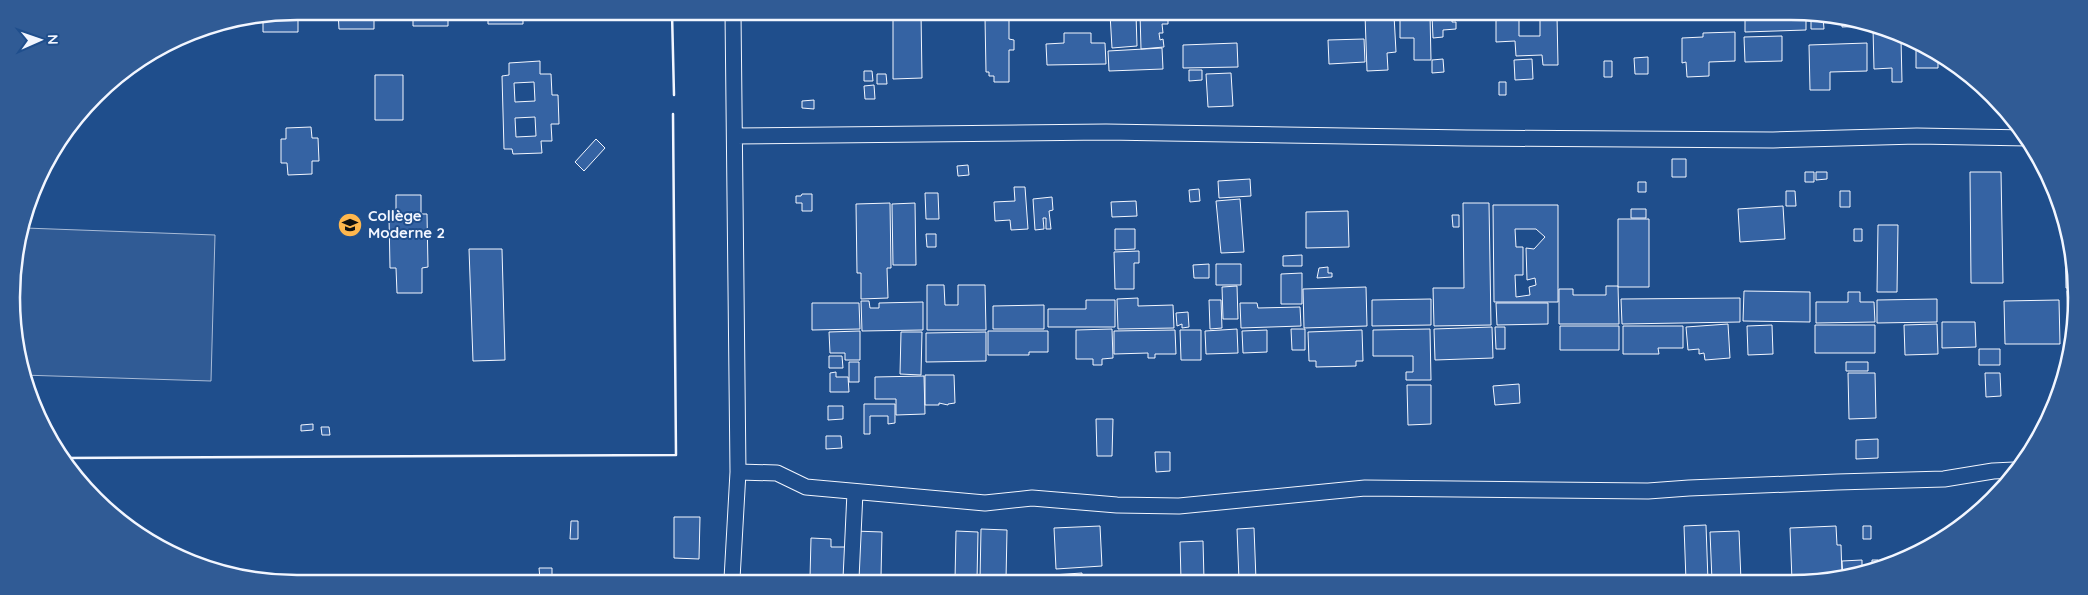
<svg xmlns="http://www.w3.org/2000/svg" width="2088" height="595" font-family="Quicksand,sans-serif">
	<rect width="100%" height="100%" fill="#1f4e8c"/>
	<!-- built -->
	<path fill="#305b95" stroke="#a8bbd7" d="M25,228L215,235L211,381L22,375L18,339L21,245Z"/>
	<!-- building -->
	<path fill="#3563a3" stroke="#f2f6ff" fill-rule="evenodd" d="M298,11V32H263V18Z
		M338,11L374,12V29H339Z
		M413,12H448V26H413Z
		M488,12H523V24H488Z
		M893,13H921L922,78L893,79Z
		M1110,14H1136L1137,46L1112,48Z
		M1140,14H1168V24H1162L1163,33H1159L1160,40L1163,39L1164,47L1141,49Z
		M1365,15H1394L1396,52L1387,53L1388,70L1367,71Z
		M1400,15H1430L1431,60H1414V38H1400Z
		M1432,15H1452V22H1456V29L1443,30V37L1433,38Z
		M1496,15L1519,16V36H1540V16H1557L1558,65H1543L1542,55L1516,56L1515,41L1496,42Z
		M1745,16L1806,17V30L1745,32Z
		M1009,17V39L1014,40V50H1009V82H994V76H989V72H986L985,18Z
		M1811,17H1823L1824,29H1811Z
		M1842,17H1846L1867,26L1842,27Z
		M1873,28L1901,39L1902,82H1892V68L1874,69Z
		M1735,32V61L1709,62V76L1687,77L1686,62L1682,63V38L1703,37V33Z
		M1064,33H1091V43H1105L1106,64L1047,65L1046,44L1064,43Z
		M1782,36V61L1745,62L1744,37Z
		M1364,39L1365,62L1329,64L1328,40Z
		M1237,43L1238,67L1183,68V45Z
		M1867,43V71L1830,72V90H1810L1809,45Z
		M1916,45L1938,55V68H1916Z
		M1162,48L1163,69L1109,71L1108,51Z
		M1648,57V74H1635L1634,58Z
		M1443,59L1444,72L1432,73V60Z
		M1532,59L1533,79L1515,80L1514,60Z
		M540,61V74H551L552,95H558L559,124H551L552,141H541L542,153L513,154L512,149H504L502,76L509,75V63ZM534,82L535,101L515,102L514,83ZM535,117L536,136L516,137L515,118Z
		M1604,61H1612V77H1604Z
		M1189,70H1202V80L1189,81Z
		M864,71H872L873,81H864Z
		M1231,73L1233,106L1208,107L1206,74Z
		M877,74H886L887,84H877Z
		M375,75H403V120H375Z
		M1499,82H1506V95H1499Z
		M874,85L875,99H865L864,86Z
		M814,100V109L802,108V101Z
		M311,127L312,138H318L319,161H312V174L288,175L287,163H281V139H286V128Z
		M596,139L605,148L584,171L575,162Z
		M1672,159H1686V177H1672Z
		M968,165L969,175L958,176L957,166Z
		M1805,172H1814V182H1805Z
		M1816,172H1827V179L1816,180Z
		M1970,172H2001L2003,283H1971Z
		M1250,179L1251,196L1219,198L1218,181Z
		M1638,182H1646V192H1638Z
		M1014,187H1025L1028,229L1011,230L1010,220L995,221L994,202L1015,201Z
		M1199,189L1200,201L1190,202L1189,190Z
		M1786,191H1795L1796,206H1786Z
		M1840,191H1850V207H1840Z
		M925,193H938L939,219H926Z
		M802,194H812V211H802V203H796V196H801Z
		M396,195H421V214H427L428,267L422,268V293H397L396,268H390L389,217H396Z
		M1052,197L1053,210L1049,211L1051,229H1046V218H1043L1044,229L1035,230L1033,199Z
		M1240,199L1244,252L1221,253L1216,201Z
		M1136,201L1137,216L1112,217L1111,202Z
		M890,203L891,268H887L888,298L861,299V273H857L856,204Z
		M915,203L916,265H893L892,204Z
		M1463,203H1489L1491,325L1434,326L1433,288H1464Z
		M1493,205H1558V302H1494ZM1515,229H1536L1545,237L1534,249L1526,248L1527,280L1535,278L1536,285L1529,287L1530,295L1516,297L1515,275H1523V247H1516Z
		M1783,206L1785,239L1740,242L1738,209Z
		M1631,209H1646V218H1631Z
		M1348,211L1349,247L1306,248V212Z
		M1452,215H1459V227H1453Z
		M1618,219H1649V287H1618Z
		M1878,225H1898L1897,292H1877Z
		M2065,228L2071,241V288H2066Z
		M1115,229H1135V249L1115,250Z
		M1854,229H1862V241H1854Z
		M926,234H936V247H927Z
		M469,249H502L505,360L473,361Z
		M1139,251V263H1134V289H1115L1114,252Z
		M1302,255V266H1283V256Z
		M1209,264V278H1194L1193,265Z
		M1216,264H1241V285H1216Z
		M1328,267V273H1332V277L1317,278L1319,268Z
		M1302,273V304H1281V274Z
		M927,285H944L945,305H958V285H985L986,330H927Z
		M1237,286L1238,319H1223L1222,287Z
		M1606,286H1618L1619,324H1559V289H1573V295H1606Z
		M1366,287L1367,326L1304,328L1303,289Z
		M1744,291L1810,292V322L1743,321Z
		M2067,291H2071V321H2068Z
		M1848,292H1860V302H1874L1875,322L1816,323V302H1848Z
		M1138,298V306L1173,305L1174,328L1118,329L1117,299Z
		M1740,298V322L1622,324L1621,299Z
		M1431,299V325L1372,326V300Z
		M1937,299V322L1877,323V300Z
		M1086,300H1115V327H1048V309H1086Z
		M1209,300H1221L1222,328L1210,329Z
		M2059,300L2060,344H2005L2004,301Z
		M861,301H869L870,308H879V303L923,302V330L862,331Z
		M812,303H859L860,329L812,330Z
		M1240,303H1257L1258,308L1300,307L1301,326L1241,328Z
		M1496,303H1548V324L1497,325Z
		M1044,305V329H993V306Z
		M1188,312L1189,327L1182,328V324L1177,326L1176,313Z
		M1942,322H1975L1976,347L1942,348Z
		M1728,324L1730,358L1705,360L1704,353L1699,354V349L1688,350L1686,327Z
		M1937,324L1938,354L1905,355L1904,325Z
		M1772,325L1773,354L1748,355L1747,326Z
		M1815,325H1875V353H1815Z
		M1560,326H1619V350H1560Z
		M1623,326H1683V348H1658L1659,354H1623Z
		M1492,327L1493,358L1435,360L1434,329Z
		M1495,327H1505V349H1496Z
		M1112,329L1113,358L1102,359V365H1093V359H1076V330Z
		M1237,329L1238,353L1206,354L1205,331Z
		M1291,329H1305V350H1292Z
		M1430,329L1431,380H1406V372H1413V356H1373V330Z
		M1175,330L1176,354H1155V358H1148V353L1114,354V331Z
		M1180,330H1201V360H1181Z
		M1267,330V352L1243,353L1242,331Z
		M1362,330L1363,361H1356V366L1316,367V361H1309L1308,332Z
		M860,331V360H845V353H830L829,332Z
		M988,331H1048V352H1029V355H988Z
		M901,332H922L921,375L900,374Z
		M986,332V361L926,362V333Z
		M1979,349H2000V365H1979Z
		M829,356H842L843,368H829Z
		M849,362H859V382H849Z
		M1846,362H1868V371H1846Z
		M836,372V377H848L849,392H830V373Z
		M1848,373H1875L1876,418L1849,419Z
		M1985,373H2000L2001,396L1986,397Z
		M925,375H954L955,403L948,404V405L939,403V405H925Z
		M924,376L925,414L896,415V399H875V377Z
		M1519,384L1520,403L1495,405L1493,386Z
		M1407,385H1431V424L1408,425Z
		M864,404H895V423L888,424V416H870V434H864Z
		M828,406H843V419L828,420Z
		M1096,419H1113L1112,456H1097Z
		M313,424V430L301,431V425Z
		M321,427H329L330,435H322Z
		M826,436H841L842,448L826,449Z
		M1878,439V458L1856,459V440Z
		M1155,452H1170V471L1156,472Z
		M674,517H700L699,559L674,558Z
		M571,521H578V539H570Z
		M1706,525L1708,581H1686L1684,526Z
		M1100,526L1102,566L1056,569L1054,528Z
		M1836,526L1837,545H1841L1842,577L1828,581H1792L1790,528Z
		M1863,526H1871V539H1863Z
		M1254,528L1256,580H1239L1237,529Z
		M981,529L1007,530L1006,580H980Z
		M854,531L882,532L881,577H897V580L853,579Z
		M956,531L978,532L977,580H955Z
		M1739,531L1741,581H1712L1710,532Z
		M811,538L831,539V547H846V579L810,578Z
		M1203,541L1204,580H1181L1180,542Z
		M1862,560V566H1872V560H1878L1879,566L1843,577L1842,561Z
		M539,568H552V579H540Z
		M1082,573V580H1053L1052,575Z"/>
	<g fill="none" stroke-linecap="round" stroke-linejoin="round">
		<!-- minor casing -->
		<g stroke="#f2f6ff" stroke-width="17">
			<path id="minor" d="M735,136L1106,132L1467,138L1773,140L1917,136L2028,138
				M738,472L777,473L806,487L985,503L1032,498L1117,505L1179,506L1365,488L1648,491L1689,488L1837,482L1944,479L1993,471L2014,470
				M732,579L738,472L733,13
				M851,579L855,492"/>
		</g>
		<!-- minor -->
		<use href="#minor" stroke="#1f4e8c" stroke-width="15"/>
		<!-- wall -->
		<path stroke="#f2f6ff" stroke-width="2.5" d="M672,13L674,95
			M63,458L676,455L673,114"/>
	</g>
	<!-- icons -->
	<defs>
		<g id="school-disc" transform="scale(1.25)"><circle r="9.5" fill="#ffb74d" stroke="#1f4e8c"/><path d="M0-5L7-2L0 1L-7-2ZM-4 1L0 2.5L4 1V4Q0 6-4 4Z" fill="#111"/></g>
	</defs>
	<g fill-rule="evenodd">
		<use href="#school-disc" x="350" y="225"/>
	</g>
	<g text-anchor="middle" stroke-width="4" stroke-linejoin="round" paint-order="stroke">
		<!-- poi labels -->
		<g font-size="15" font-weight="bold" fill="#f2f6ff" stroke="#1f4e8c" text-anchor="start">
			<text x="368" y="221">Collège<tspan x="368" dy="17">Moderne 2</tspan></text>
		</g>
	</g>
	<!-- crop -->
	<path d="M0 0H2088V595H0ZM297 20H1791A277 277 0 0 1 2068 297V298A277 277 0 0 1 1791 575H297A277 277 0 0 1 20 298V297A277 277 0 0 1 297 20Z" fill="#305b95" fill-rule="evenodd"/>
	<path fill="none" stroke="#f2f6ff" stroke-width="2.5" d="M297 20H1791A277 277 0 0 1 2068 297V298A277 277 0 0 1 1791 575H297A277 277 0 0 1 20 298V297A277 277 0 0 1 297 20Z"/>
	<!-- north arrow -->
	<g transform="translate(40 40) rotate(88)" stroke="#1f4e8c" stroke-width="4" paint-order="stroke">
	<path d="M0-4L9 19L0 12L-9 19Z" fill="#f2f6ff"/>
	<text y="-8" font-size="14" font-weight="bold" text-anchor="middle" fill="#f2f6ff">N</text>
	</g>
</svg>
